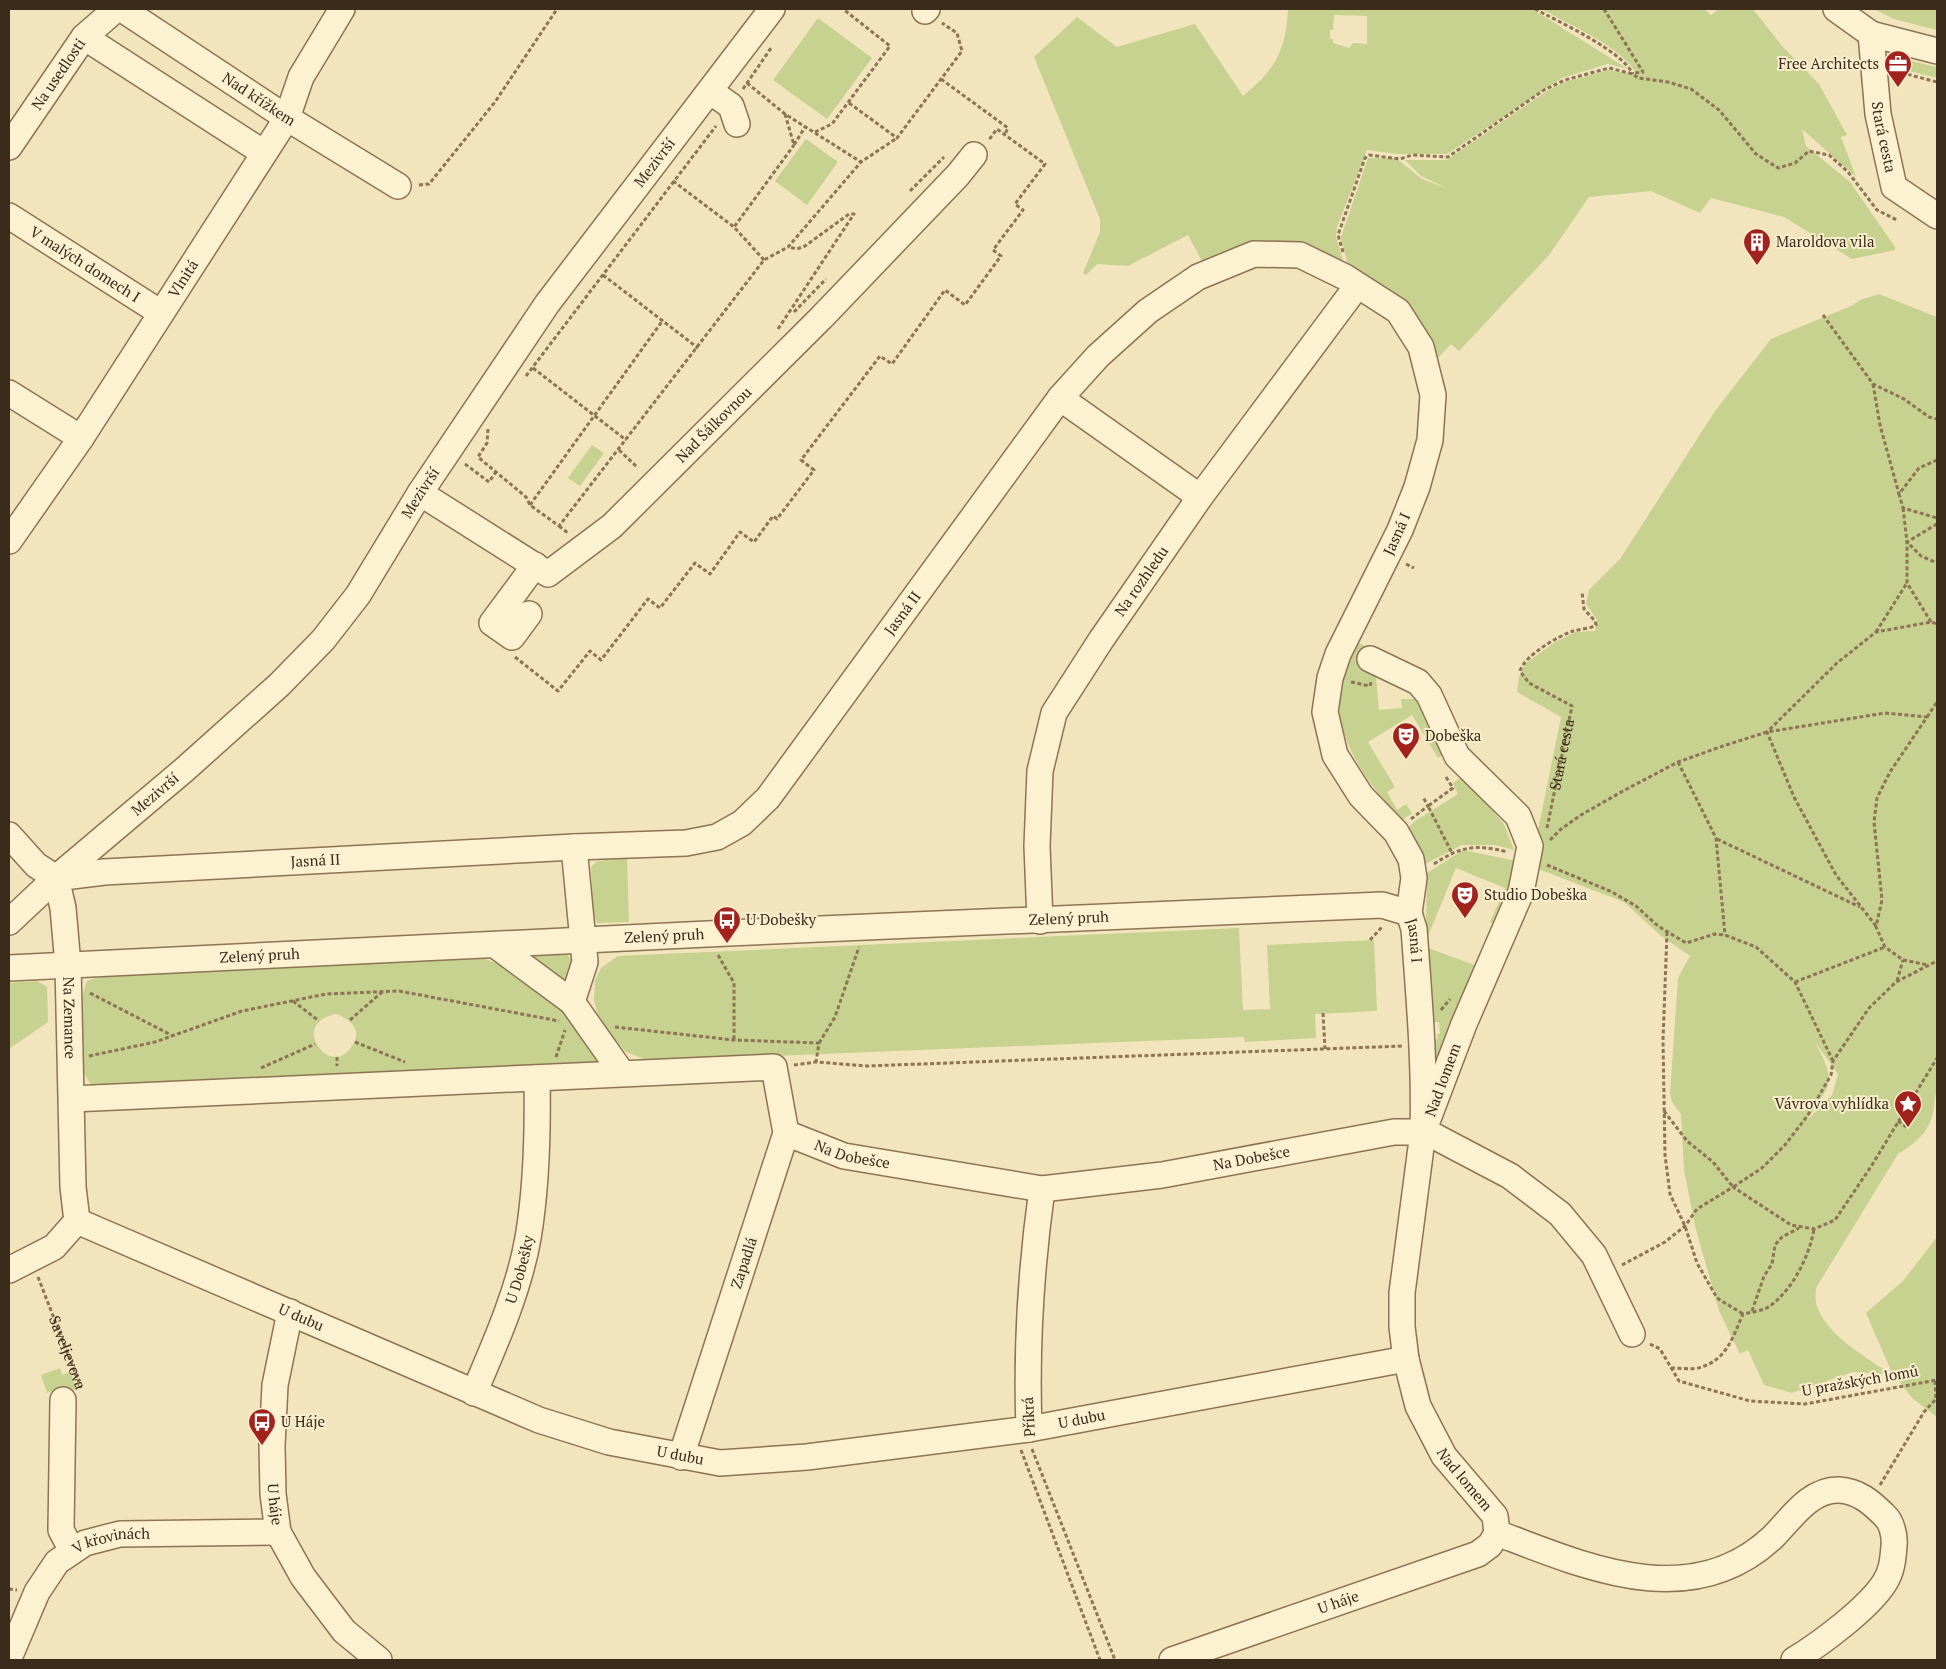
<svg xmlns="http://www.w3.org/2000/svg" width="1946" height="1669" font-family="'PT Serif',serif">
	<rect width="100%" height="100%" fill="#f2e5bd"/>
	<!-- green -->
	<path fill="#c7d190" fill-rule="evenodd" d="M1288,9H1532L1628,69L1608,64L1562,78L1447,154H1397L1367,150L1337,227L1336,237L1344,264C1285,228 1263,239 1204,265L1188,235L1128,266L1097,264L1086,275L1083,273L1100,232V219L1034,57L1077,17L1117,47L1195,24L1243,96C1275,70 1286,51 1288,9ZM1334,15L1367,16V44L1353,43L1349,48L1333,43V39H1330V30H1333Z
		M1542,9H1704L1711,15L1719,9H1753L1782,46L1819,84L1847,135L1841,137L1856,177L1802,129L1806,146L1850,182L1895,247V250L1852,259L1784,217L1711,198L1700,213L1651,191L1589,197L1549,255L1459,351L1451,344L1438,358L1430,337L1348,266L1341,237L1368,158H1396L1422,179L1448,189L1421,176L1405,160H1447L1547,91L1565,82L1608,70L1637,75C1623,47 1569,25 1542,9Z
		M1874,9H1937V30L1894,19Z
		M818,18L872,58L827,119L773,80Z
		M1894,57L1937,67V78L1897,68L1891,62Z
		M806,139L838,162L807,205L775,181Z
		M1879,294L1937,317V1090C1934,1097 1935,1105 1933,1113C1929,1133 1914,1144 1898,1154L1816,1288C1816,1293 1815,1299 1816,1303C1824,1334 1868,1359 1893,1375L1866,1313L1903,1281L1937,1237V1417L1912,1398L1894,1375L1853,1372L1792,1393L1764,1385L1748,1350L1740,1354L1719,1311L1695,1226L1684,1170L1681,1114L1672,1102L1670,1094L1678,978L1690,956L1660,935L1624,902L1541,870L1533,855L1561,717L1517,692L1519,677L1525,664L1555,642L1576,632L1595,631L1597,620L1586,604L1589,590L1620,559L1715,411L1771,339L1851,306L1860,300ZM1815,1042L1838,1074L1832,1095L1807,1120C1830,1083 1838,1085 1815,1042Z
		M592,445L604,453L580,486L568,478Z
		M1355,641L1367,647L1358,667L1376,677L1379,710L1402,708L1401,699H1418L1447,752L1438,758L1412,715L1368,742L1395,787L1387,792L1397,810L1406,804L1412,813L1401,821C1367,781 1328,734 1342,677C1346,665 1351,653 1355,641Z
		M1462,777L1504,824L1514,850L1495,845H1462L1425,864L1408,828L1415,821L1458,794L1453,783Z
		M1463,850L1521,862L1497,926L1490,922L1505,888L1456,868L1426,941L1427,873Z
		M627,858L629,922L597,923L593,916L591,867L597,861Z
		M1239,928L1243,1010L1270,1009L1267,945L1374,940L1377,1011L1315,1014L1316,1038L1245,1042L1244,1037L649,1061L626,1052L608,1032L597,1012L594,1000L595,980L601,968L618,956Z
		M1428,948L1480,967L1436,1064L1434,1040L1438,1039L1437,1034H1440L1439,1022H1434L1432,1016Z
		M566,953L574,963L569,978L564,983L529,956Z
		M471,954C499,962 545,986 563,1009C576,1025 587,1042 598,1059L592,1066L93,1088L84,1073L81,1000L87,981L102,976ZM337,1014C354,1022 363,1032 350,1049C329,1077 288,1022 337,1014Z
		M37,981L47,987L48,1022L9,1049V983Z
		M60,1368L62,1375L70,1372L77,1389L55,1397L56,1390L47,1393L41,1375Z"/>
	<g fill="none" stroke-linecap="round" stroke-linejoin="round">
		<!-- minor casing -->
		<g stroke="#8c7454" stroke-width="28">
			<g id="minor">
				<path id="s3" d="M122,9L287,118L398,186"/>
				<path d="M1836,9L1871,34L1937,51"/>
				<path d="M925,11L927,9"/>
				<path id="s4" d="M1871,34L1878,114L1894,187L1937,216"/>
				<path d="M84,37L264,153"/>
				<path d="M710,91L731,106L737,124"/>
				<path id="s5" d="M9,147L84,37L116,9"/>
				<path id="s6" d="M9,216L161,313"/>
				<path d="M9,393L81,438"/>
				<path d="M1060,398L1200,497"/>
				<path id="s7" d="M420,493L548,574L612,526L822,317L958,175L974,155"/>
				<path id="s8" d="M9,541L81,438L287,118L301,77L342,9"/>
				<path d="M529,614L512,637L492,623L535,565"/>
				<path id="s9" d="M1370,659L1418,682L1429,695L1457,756L1518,816L1530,846L1521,892L1464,1024L1423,1132L1402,1293V1327L1406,1359L1418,1406L1444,1456L1495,1516L1497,1533"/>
				<path id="s10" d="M9,835L36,865L56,878L63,908L68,965L73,1187L77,1221"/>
				<path id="s11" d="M56,878L104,872L574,847L686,843L717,837L742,823L768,798L1060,398L1098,356L1148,311L1198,277L1254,254L1300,255L1345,277L1398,311L1421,347L1433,395L1430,440L1417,487L1400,530L1338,654L1330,678L1325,712L1335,755L1361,796L1396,832L1411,859L1414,878L1409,913L1414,929C1419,997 1425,1064 1423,1132"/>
				<path id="s12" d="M1040,921L1037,846L1040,771L1054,713L1101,640L1200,497L1357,286"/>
				<path id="s13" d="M9,922L56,878L184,770L279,685L323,640L358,595L420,493L547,304L772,9"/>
				<path d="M495,945L572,1002L622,1073"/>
				<path id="s14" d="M9,968L728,933L1382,905L1409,913"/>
				<path d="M572,1002L585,962L574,847"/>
				<path d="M72,1099L774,1067L786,1133L681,1457"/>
				<path id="s15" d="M786,1133L844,1156L1042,1189L1162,1175L1394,1132H1423L1436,1137L1510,1176L1560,1214L1594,1255L1632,1334"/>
				<path id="s16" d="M77,1221L539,1420L609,1442L720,1463L807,1457L1029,1429L1406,1359"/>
				<path d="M9,1270L54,1247L77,1221"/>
				<path id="s17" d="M290,1312L275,1385L272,1446L273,1494L278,1532L303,1577L344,1631L379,1660"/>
				<path id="s18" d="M474,1393C495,1344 519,1290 528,1238C537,1185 538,1132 537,1078"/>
				<path d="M63,1400L61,1530L72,1551"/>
				<path d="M1029,1429C1026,1349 1031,1268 1042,1189"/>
				<path d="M1497,1533C1587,1567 1691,1614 1773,1537C1791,1519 1810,1489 1839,1490C1858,1491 1871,1502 1884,1515C1892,1522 1895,1536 1894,1546C1893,1559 1892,1571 1885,1582C1869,1608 1820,1644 1794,1660"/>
				<path id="s19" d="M9,1658L37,1592L57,1562L85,1543L120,1534L278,1532"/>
				<path id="s20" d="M1172,1660L1478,1554L1490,1545L1497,1533"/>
			</g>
		</g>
		<!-- path -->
		<g stroke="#8c7454" stroke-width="3" stroke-dasharray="4 2.5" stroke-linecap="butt">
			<path d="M1535,9C1559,22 1621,50 1633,74"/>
			<path d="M1604,9L1643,72L1634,73"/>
			<path d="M1895,71L1937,82"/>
			<path d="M941,79L1008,128L1005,134"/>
			<path d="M747,83L785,114L861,162"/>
			<path d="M743,89L771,48"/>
			<path d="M849,103L897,138L962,51L957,33L942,23"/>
			<path d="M785,114L794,145L805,127"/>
			<path d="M815,132L832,124L890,46L843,9"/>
			<path d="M673,181L734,227"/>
			<path d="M419,185L429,184L495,102L557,9"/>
			<path d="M910,191L944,157"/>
			<path d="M1343,252L1338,235L1365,158L1369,155L1400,159L1412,155L1448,157L1544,90L1565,80L1609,68L1633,74L1638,78L1668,82L1691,89L1719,110L1756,154L1778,168L1795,163L1809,151L1829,155L1848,172L1877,210L1897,220"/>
			<path d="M764,260L734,227L794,145"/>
			<path d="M603,275L698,348"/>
			<path d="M794,312L826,279"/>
			<path d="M1823,315L1873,384L1904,399L1929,417L1937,419"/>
			<path d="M778,329L854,214H849L805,246L797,249L788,247"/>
			<path d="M533,368L626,440"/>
			<path d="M526,376L716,126"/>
			<path d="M1873,384L1880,425L1899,494"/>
			<path d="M488,429L487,443L478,457L526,497L530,505L559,526L764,260L788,247L861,162L897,138"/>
			<path d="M619,450L638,468"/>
			<path d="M1937,460L1919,468L1899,494L1903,508L1937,518"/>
			<path d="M465,464L489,482L496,472"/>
			<path d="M530,505L663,320"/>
			<path d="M1903,508L1907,542V583L1931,622"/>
			<path d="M1937,524L1907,542L1921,556L1937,563"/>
			<path d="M559,526L568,533"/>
			<path d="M1406,564L1414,568"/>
			<path d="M1876,632L1907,583"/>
			<path d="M515,657L558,691L590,651L601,660L648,599L660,608L695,563L710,574L740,532L754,542L773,516L777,519L814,470L801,460L880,356L892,364L945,290L965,305L1001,256L993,250L1023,210L1015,204L1045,164L997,129L988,141"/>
			<path d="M1351,682L1370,686L1371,682"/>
			<path d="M1927,717L1937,702"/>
			<path d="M1678,762L1716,838L1725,935"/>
			<path d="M1446,777L1453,788L1428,806L1452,853"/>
			<path d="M1411,819L1428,806L1423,797"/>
			<path id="s1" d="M1547,828L1572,706L1529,683L1520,671C1524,656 1558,636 1573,631C1580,629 1590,629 1596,625L1595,621L1584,609L1582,592"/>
			<path d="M1717,839L1860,907"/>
			<path d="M1550,840L1561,829L1581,815L1623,791L1678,762L1723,746L1767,732L1885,713L1927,717L1890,772L1877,798L1874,822L1882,900L1876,927L1885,947L1903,960L1928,965"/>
			<path d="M1434,864C1461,846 1476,844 1508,852"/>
			<path d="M1547,865L1612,892L1636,906L1658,926L1686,943L1715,934L1725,935L1756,947L1795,982L1833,1061"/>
			<path d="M1876,926L1836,875L1794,797L1767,732L1837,663L1876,632L1931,622L1937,624"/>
			<path d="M1667,932L1663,1040L1665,1155L1670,1194L1685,1226L1697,1263L1717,1298L1743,1314"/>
			<path d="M1370,940L1382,927"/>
			<path d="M718,955L734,983V1040"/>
			<path d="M1897,981L1903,960"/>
			<path d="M1795,982L1885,947"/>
			<path d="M90,993L171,1035"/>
			<path d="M293,1001L319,1021"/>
			<path d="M1441,1010L1450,999"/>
			<path d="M1323,1013L1325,1049"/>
			<path d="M350,1020L382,992"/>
			<path d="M615,1027L734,1040L819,1043L816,1062"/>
			<path d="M355,1042L405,1062"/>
			<path d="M819,1043L835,1017L859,947"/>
			<path d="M89,1056L155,1042L242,1011L326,994L399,991L559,1021"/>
			<path d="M337,1057V1066"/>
			<path d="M556,1057L565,1030"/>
			<path d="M794,1065L816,1062L867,1066L1402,1046"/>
			<path d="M261,1068L315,1044"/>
			<path d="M1664,1111L1687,1141L1713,1162L1733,1187L1762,1168L1785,1145L1808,1115L1831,1075L1833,1061L1869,1008L1896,982L1937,961"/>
			<path d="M1898,1121L1908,1128"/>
			<path d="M1622,1265L1665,1242L1685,1226L1697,1209L1733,1187L1791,1225L1814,1229L1835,1220L1872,1165L1937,1058"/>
			<path id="s2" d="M38,1277L81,1388"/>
			<path d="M1752,1311L1764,1276L1772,1264L1775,1245L1782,1237L1799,1228"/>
			<path d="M1650,1344L1660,1349L1679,1381L1750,1401L1805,1404L1937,1380"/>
			<path d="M1671,1368C1680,1368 1693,1370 1702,1367C1728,1358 1733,1336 1743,1314C1751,1312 1763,1311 1770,1306C1793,1289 1809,1257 1814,1229"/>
			<path d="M1032,1449L1115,1660"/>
			<path d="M1021,1450L1100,1660"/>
			<path d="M1880,1485L1924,1412L1936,1399L1935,1380"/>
			<path d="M9,1589L17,1590"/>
		</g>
		<!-- minor -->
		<use href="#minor" stroke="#fcf1d1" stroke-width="25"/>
	</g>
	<!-- icons -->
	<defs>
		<g id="office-pin" transform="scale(1.4375)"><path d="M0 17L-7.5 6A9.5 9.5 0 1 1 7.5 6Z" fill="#a2221e" stroke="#f9eecd"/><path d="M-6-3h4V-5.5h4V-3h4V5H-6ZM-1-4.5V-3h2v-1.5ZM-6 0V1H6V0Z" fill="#fff"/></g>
		<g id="building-pin" transform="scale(1.4375)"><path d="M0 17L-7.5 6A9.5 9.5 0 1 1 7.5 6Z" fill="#a2221e" stroke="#f9eecd"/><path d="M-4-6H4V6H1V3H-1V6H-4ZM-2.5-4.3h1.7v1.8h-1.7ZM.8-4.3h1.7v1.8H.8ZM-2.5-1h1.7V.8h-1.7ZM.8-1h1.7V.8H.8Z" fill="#fff"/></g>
		<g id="theatre-pin" transform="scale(1.4375)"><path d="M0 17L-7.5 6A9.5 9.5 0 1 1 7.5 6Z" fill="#a2221e" stroke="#f9eecd"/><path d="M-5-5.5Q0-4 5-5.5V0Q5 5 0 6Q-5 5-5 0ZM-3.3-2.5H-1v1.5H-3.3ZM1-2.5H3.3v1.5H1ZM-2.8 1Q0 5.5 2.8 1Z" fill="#fff"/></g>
		<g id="bus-pin" transform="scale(1.4375)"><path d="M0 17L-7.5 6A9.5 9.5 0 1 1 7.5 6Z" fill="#a2221e" stroke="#f9eecd"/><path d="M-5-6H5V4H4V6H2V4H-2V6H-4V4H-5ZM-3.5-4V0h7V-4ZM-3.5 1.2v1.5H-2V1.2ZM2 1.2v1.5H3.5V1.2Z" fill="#fff"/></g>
		<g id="sight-pin" transform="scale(1.4375)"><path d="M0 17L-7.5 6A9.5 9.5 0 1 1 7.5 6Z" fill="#a2221e" stroke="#f9eecd"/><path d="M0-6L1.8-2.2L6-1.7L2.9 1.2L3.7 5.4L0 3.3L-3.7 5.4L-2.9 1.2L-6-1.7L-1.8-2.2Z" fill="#fff"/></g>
	</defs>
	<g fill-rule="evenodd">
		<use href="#office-pin" x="1898" y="64"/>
		<use href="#building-pin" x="1757" y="242"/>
		<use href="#theatre-pin" x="1406" y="736"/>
		<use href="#theatre-pin" x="1465" y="895"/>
		<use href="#bus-pin" x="727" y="920"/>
		<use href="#sight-pin" x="1908" y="1104"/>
		<use href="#bus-pin" x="262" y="1422"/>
	</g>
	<g text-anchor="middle" stroke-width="4" stroke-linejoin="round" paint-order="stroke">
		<!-- poi labels -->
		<g font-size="15" fill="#3a2b1a" stroke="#f9eecd" text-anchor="start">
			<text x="1879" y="69" text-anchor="end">Free Architects</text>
			<text x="1776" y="247">Maroldova vila</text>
			<text x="1425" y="741">Dobeška</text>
			<text x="1484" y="900">Studio Dobeška</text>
			<text x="746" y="925">U Dobešky</text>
			<text x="1889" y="1109" text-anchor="end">Vávrova vyhlídka</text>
			<text x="281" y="1427">U Háje</text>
		</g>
		<!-- street labels -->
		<g font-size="15" fill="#3a2b1a" stroke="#f9eecd">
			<text dy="5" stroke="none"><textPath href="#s5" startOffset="88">Na usedlosti</textPath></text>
			<text dy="5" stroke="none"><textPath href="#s3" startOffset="164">Nad křížkem</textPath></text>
			<text dy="5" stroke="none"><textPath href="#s4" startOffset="104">Stará cesta</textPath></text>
			<text dy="5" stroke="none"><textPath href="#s13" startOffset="1004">Mezivrší</textPath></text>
			<text dy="5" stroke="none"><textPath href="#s6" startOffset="90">V malých domech I</textPath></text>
			<text dy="5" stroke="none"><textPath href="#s8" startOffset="315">Vlnitá</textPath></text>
			<text dy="5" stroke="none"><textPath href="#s7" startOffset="375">Nad Šálkovnou</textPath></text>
			<text dy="5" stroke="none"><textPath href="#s13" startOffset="599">Mezivrší</textPath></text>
			<text transform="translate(1397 534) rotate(-66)" y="5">Jasná I</text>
			<text dy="5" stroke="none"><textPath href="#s12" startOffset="368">Na rozhledu</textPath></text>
			<text dy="5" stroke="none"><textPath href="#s11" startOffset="956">Jasná II</textPath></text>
			<text dy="5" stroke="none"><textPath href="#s1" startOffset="75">Stará cesta</textPath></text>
			<text dy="5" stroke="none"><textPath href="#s13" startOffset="194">Mezivrší</textPath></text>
			<text dy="5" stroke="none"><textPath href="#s11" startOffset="260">Jasná II</textPath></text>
			<text dy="5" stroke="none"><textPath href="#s14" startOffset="1061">Zelený pruh</textPath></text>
			<text dy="5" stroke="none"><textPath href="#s14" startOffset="656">Zelený pruh</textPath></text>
			<text dy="5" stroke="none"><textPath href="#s11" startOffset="2314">Jasná I</textPath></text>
			<text dy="5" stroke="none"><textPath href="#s14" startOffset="251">Zelený pruh</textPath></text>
			<text dy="5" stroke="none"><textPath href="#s10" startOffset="205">Na Zemance</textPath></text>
			<text transform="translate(1443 1080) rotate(-70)" y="5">Nad lomem</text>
			<text dy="5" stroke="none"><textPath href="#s15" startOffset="70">Na Dobešce</textPath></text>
			<text dy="5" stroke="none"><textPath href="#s15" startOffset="475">Na Dobešce</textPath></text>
			<text transform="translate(744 1263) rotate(-72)" y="5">Zapadlá</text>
			<text dy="5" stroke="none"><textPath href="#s18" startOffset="132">U Dobešky</textPath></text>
			<text dy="5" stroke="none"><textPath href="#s16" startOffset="244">U dubu</textPath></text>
			<text dy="5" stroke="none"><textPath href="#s2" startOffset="81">Saveljevova</textPath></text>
			<text transform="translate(1860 1381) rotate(-10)" y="5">U pražských lomů</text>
			<text transform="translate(1029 1417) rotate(-93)" y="5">Příkrá</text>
			<text dy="5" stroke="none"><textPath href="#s16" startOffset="1054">U dubu</textPath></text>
			<text dy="5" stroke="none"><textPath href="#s16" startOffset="649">U dubu</textPath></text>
			<text dy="5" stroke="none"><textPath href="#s9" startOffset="926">Nad lomem</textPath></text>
			<text dy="5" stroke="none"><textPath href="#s17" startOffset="194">U háje</textPath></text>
			<text dy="5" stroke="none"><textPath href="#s19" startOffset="168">V křovinách</textPath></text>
			<text dy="5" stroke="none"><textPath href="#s20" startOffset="176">U háje</textPath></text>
		</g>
	</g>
	<!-- border -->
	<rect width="1946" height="1669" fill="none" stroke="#3a2b1a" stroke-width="20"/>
</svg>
